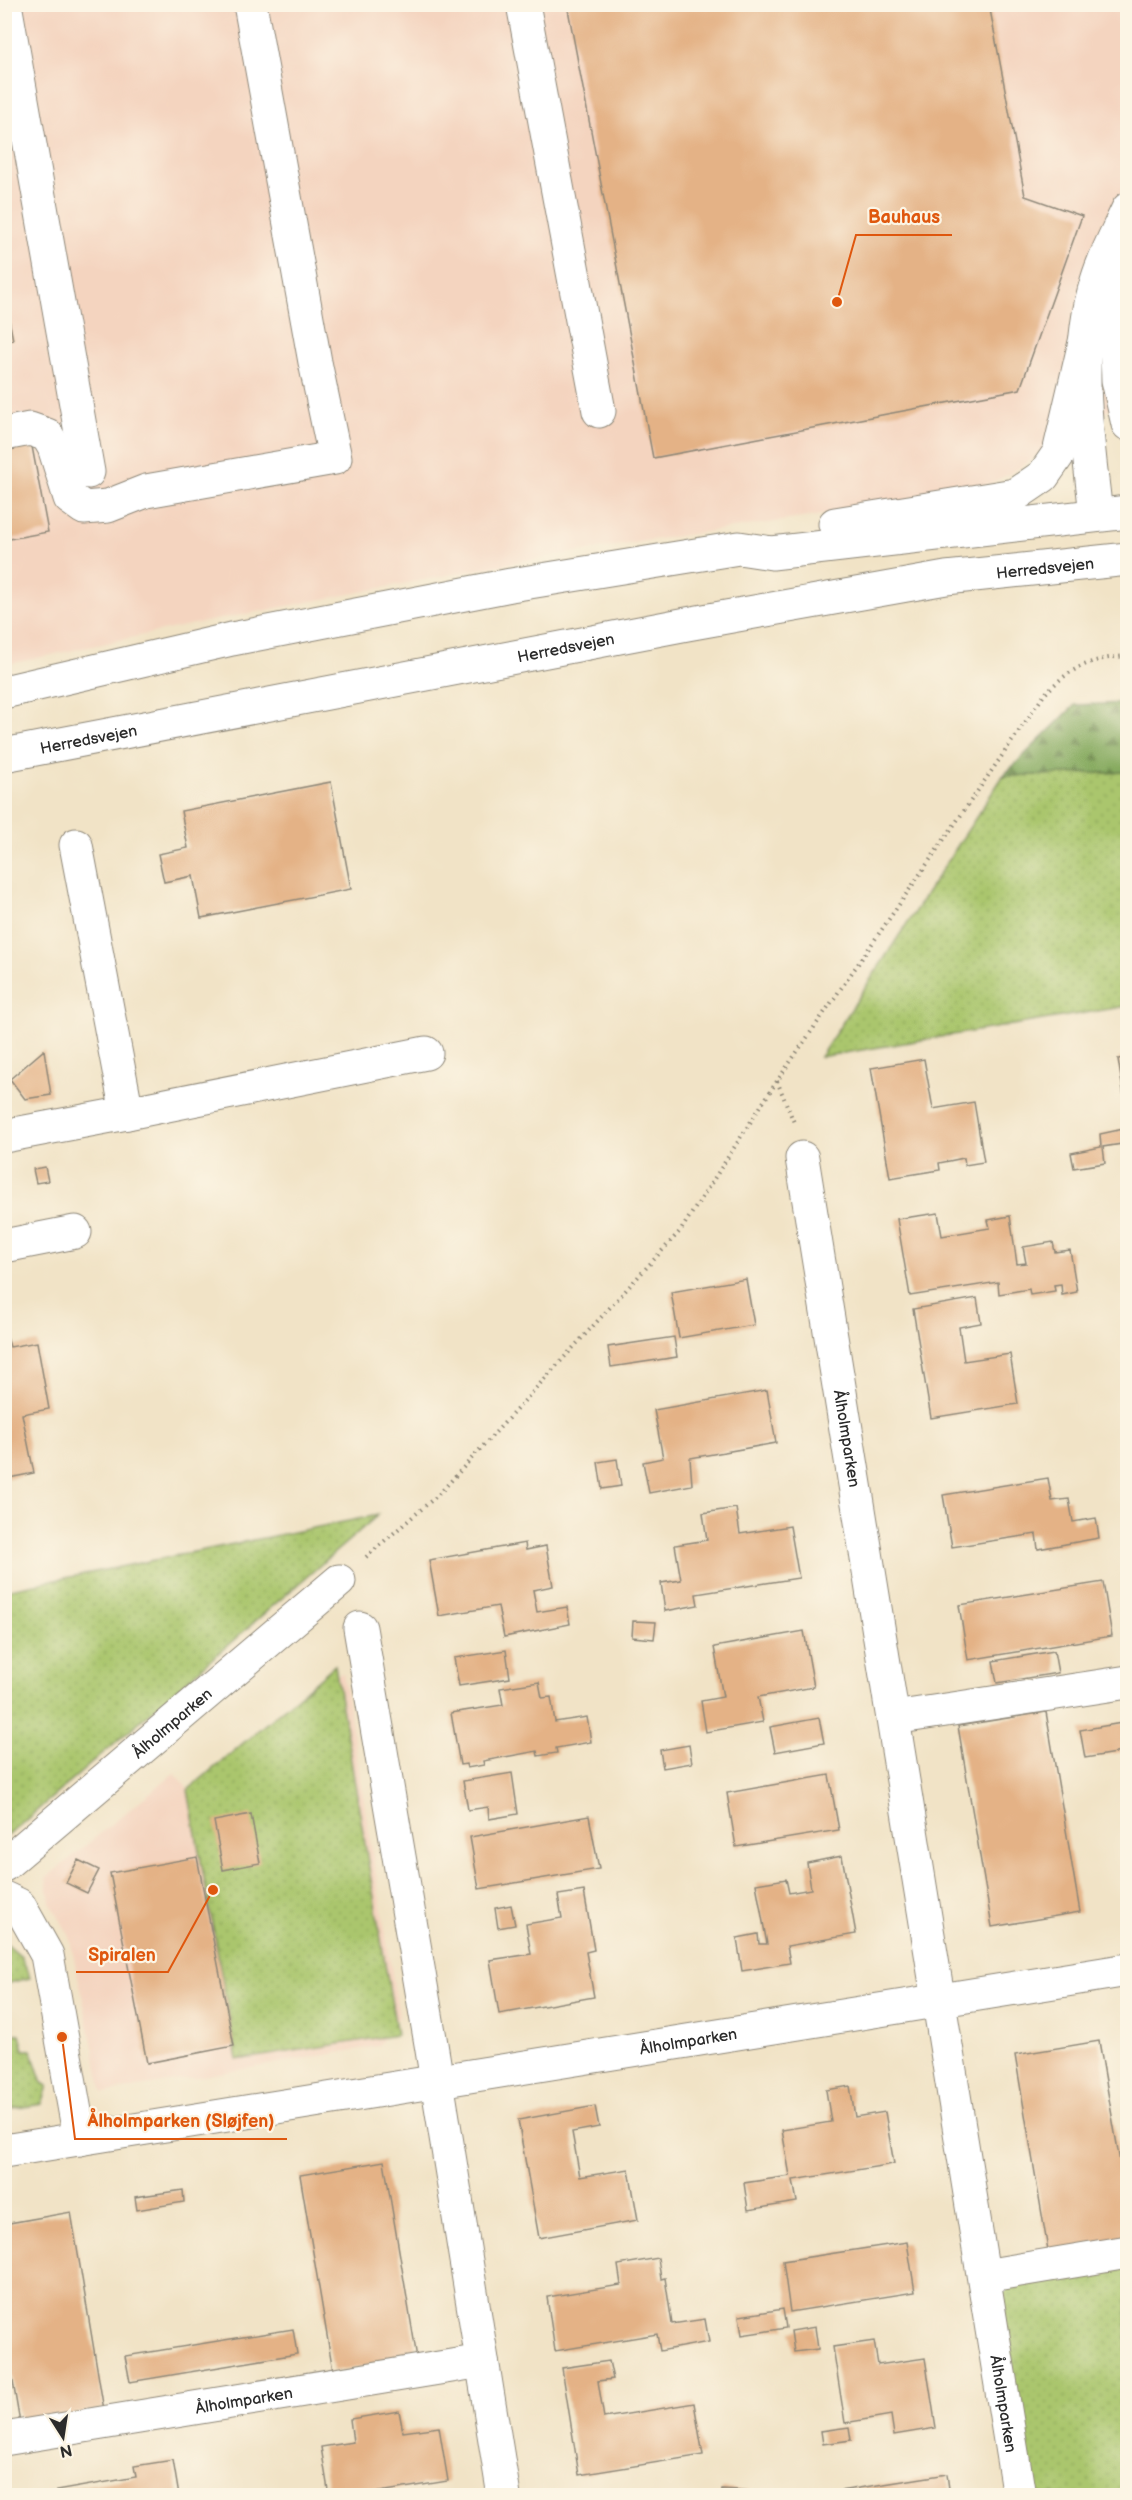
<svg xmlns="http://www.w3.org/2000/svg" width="1132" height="2500" font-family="'Balsamiq Sans',sans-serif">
	<defs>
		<pattern id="green-dots" width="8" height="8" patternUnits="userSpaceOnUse" patternTransform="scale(1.5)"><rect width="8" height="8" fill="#aac66d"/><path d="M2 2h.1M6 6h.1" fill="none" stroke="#92aa5f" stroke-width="1.8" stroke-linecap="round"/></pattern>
		<pattern id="forest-firs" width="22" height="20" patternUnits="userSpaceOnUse" patternTransform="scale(1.5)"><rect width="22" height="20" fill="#87ab60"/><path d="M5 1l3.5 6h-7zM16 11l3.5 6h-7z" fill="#6f8b4f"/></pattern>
	</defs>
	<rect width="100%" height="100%" fill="#fcf5e5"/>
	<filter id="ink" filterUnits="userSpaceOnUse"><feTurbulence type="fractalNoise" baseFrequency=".0167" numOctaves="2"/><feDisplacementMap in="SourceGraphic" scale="12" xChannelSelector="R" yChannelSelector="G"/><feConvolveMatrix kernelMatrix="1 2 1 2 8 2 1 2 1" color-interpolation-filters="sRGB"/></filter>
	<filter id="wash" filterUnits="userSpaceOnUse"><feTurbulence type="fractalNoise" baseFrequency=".008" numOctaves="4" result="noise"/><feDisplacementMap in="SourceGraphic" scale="24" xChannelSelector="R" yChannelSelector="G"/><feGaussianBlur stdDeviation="1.35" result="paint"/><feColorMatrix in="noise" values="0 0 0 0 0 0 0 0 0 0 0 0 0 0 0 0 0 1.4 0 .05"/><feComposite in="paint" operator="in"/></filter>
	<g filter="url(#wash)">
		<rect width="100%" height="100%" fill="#f1e3c6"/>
		<!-- built -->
		<path fill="#f4d4bf" d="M4,5H1127V397L1011,473L989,484L933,499L664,538L511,563L189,625L5,665Z
			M343,1673L399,2016L378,2046L103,2093L69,1935L50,1902L46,1878L174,1773L194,1796L332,1677Z"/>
		<!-- green -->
		<path fill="url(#green-dots)" stroke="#6a784c" stroke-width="1.5" d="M1127,772V1006L820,1057L1003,776Z
			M378,1515L5,1838V1590Z
			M335,1665L397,2035L237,2060L188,1790Z
			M5,1943L21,1957L30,1978L5,1984Z
			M5,2019L7,2034H20L24,2050H31L42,2083L48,2086L42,2104L5,2110Z
			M1127,2252V2495H1020L984,2276Z"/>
		<!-- forest -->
		<path fill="url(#forest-firs)" stroke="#596b46" stroke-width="1.5" d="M1127,703V772L1003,776L1075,705Z"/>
		<g id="blocks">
			<!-- building -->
			<path fill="#e4b286" d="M567,4H989L1025,196L1082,216L1020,389L653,458Z
				M5,299L13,340L5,342Z
				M31,441L48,532L4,540V446Z
				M331,782L351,889L201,918L193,876L164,882L158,854L188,848L181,811Z
				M44,1050L51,1095L25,1099L10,1079Z
				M1128,1057V1109H1126L1118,1059Z
				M924,1059L933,1109L974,1102L984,1162L965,1165L964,1158L939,1163L940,1170L890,1178L871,1068Z
				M1128,1128V1143L1103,1147L1105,1163L1074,1168L1071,1153L1101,1147L1100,1134Z
				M45,1167L48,1181L36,1183L33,1169Z
				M938,1213L942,1236L990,1228L988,1220L1010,1216L1017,1264L1026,1263L1023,1247L1053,1242L1055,1252L1070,1250L1077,1292L1062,1295L1061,1284L1054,1285L1055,1291L1030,1295L1029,1289L999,1294L998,1282L910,1296L897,1219Z
				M746,1279L754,1325L679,1338L671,1292Z
				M977,1298L981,1323L959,1327L964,1361L1010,1354L1018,1404L931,1418L913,1309Z
				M4,1327L10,1347L37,1342L49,1409L22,1414L34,1473L4,1479Z
				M674,1337L677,1357L611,1367L608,1347Z
				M767,1390L776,1443L690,1458L692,1485L649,1493L643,1462L663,1458L654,1410Z
				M617,1459L621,1486L602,1489L598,1462Z
				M1048,1478L1052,1501L1069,1499L1073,1522L1096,1518L1099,1538L1038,1549L1036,1534L952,1547L943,1495Z
				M736,1508L740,1534L790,1526L799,1578L696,1594L698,1605L665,1611L661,1583L681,1580L675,1545L707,1540L703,1513Z
				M525,1543L526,1550L546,1546L553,1586L533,1590L537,1612L567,1607L570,1624L504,1637L498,1606L439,1616L429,1560Z
				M1103,1582L1112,1636L968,1660L959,1605Z
				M633,1621L656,1622L654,1639L632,1637Z
				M804,1631L814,1687L758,1697L763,1722L706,1732L701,1701L723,1697L714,1647Z
				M506,1650L510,1678L459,1686L454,1658Z
				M1054,1651L1058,1673L997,1683L993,1661Z
				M539,1682L542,1698L551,1697L555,1722L587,1717L591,1742L556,1748L557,1753L538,1756L537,1751L483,1761L484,1765L467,1768L466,1764L460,1765L451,1713L503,1705L500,1688Z
				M1046,1712L1080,1912L992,1927L958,1726Z
				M819,1718L824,1743L775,1752L770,1727Z
				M1128,1722V1751L1085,1758L1080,1730Z
				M689,1745L692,1763L663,1768L660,1750Z
				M512,1773L518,1814L489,1819L488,1807L468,1810L463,1781Z
				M829,1775L839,1830L736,1847L727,1793Z
				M251,1814L260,1863L223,1870L214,1821Z
				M589,1816L599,1869L479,1889L470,1837Z
				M842,1856L856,1934L787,1946L790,1963L742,1971L737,1938L758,1934L759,1944H767L756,1884L786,1879L789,1893L811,1889L807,1863Z
				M197,1857L234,2046L147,2063L110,1873Z
				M78,1860L99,1870L87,1893L66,1883Z
				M584,1891L594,1950L586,1952L594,1997L499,2014L490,1960L531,1954L526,1924L562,1918L558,1895Z
				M511,1905L515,1925L498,1928L495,1908Z
				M1099,2041L1128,2208V2243L1049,2256L1015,2055Z
				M850,2086L855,2117L885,2112L894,2164L793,2180L797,2202L748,2210L744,2183L790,2176L782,2130L831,2122L826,2090Z
				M595,2106L599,2127L572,2132L580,2177L629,2169L638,2220L539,2238L518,2120Z
				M384,2161L417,2358L333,2371L300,2175Z
				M183,2190L184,2202L137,2210L135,2197Z
				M71,2212L104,2410L20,2423L4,2329V2224Z
				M907,2242L915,2292L790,2312L783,2261Z
				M658,2258L661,2279L665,2278L672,2324L705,2319L709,2342L660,2351L657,2334L555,2351L547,2297L621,2285L618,2265Z
				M783,2309L786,2328L742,2335L739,2316Z
				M815,2327L818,2349L794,2352L791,2331Z
				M293,2329L297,2354L130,2382L125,2356Z
				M874,2341L878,2365L925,2358L936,2428L894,2435L891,2415L845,2423L833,2347Z
				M609,2361L613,2379L598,2381L604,2418L694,2403L703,2455L579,2475L562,2368Z
				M399,2411L403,2432L439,2427L448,2481L355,2496H329L321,2447L353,2442L350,2419Z
				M849,2427L851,2440L823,2444L821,2431Z
				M173,2460L179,2496H57L56,2491L136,2477L134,2466Z
				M947,2474L950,2496H821V2494Z
				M722,2489L751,2491L750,2496H721Z"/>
		</g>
	</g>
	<g filter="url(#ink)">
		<use href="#blocks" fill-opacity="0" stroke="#8e8778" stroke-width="1.5"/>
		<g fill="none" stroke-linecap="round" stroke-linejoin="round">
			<!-- minor casing -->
			<g stroke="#8e8778" stroke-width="35">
				<g id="minor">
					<path d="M5,4L88,472"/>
					<path d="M523,4L599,411"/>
					<path d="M1128,247L1116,323L1118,380L1128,424"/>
					<path d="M4,434L30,429L47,435L54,447L70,498L84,508L108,506L146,491L335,458L315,362L250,4"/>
					<path d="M1096,515C1088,439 1073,357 1097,281C1104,257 1117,233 1128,209"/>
					<path d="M835,524L1015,495L1043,476L1059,453L1085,342"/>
					<path d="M4,692L232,639L511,585L739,548L772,553L1128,512"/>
					<path id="s1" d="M4,755L687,624L946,578L1128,559"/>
					<path d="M76,845L127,1113L426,1053"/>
					<path d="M4,1136L127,1113"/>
					<path id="s2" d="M802,1158L1019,2496"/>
					<path d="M4,1246L75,1232"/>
					<path d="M360,1628L431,2044L504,2496"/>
					<path d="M894,1718L1128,1682"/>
					<path id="s3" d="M4,1865L339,1581"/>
					<path d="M4,1898L19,1905L47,1955L80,2139"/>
					<path id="s4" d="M4,2151L1128,1970"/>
					<path d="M984,2276L1128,2252"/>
					<path id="s5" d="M4,2439L482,2361"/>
				</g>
			</g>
			<!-- path -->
			<path stroke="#8e8778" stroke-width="4" stroke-dasharray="1.5 4.5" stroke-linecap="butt" d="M777,1081L795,1125
				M366,1557L439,1494L681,1230L777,1081L1044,695C1069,668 1091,658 1128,656"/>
			<!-- minor -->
			<use href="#minor" stroke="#fff" stroke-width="33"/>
		</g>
	</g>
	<g text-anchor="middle" stroke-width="4.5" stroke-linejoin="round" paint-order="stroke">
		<!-- street labels -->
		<g font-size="16" fill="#2b2b2b" stroke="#fcf5e5">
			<text dy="6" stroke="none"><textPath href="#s1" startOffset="1058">Herredsvejen</textPath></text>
			<text dy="6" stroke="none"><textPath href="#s1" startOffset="572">Herredsvejen</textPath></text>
			<text dy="6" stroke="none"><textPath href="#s1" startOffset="86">Herredsvejen</textPath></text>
			<text dy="6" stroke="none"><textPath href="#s2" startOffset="284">Ålholmparken</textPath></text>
			<text dy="6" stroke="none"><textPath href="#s3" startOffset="220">Ålholmparken</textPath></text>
			<text dy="6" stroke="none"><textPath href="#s4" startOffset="693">Ålholmparken</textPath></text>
			<text dy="6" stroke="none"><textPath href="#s5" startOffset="243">Ålholmparken</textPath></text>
			<text dy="6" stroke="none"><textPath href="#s2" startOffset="1262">Ålholmparken</textPath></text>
		</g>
	</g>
	<!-- callouts -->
	<path fill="none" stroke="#df570e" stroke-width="2" d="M837 302L856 235H952M213 1890L168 1972H76M62 2037L75 2139H287"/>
	<g fill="#df570e" stroke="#fcf5e5" stroke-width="2">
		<circle cx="837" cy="302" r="6"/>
		<circle cx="213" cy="1890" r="6"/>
		<circle cx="62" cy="2037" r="6"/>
	</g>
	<g font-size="18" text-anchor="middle" font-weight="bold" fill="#df570e" stroke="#fcf5e5" stroke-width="4.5" stroke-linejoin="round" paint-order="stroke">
		<text x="904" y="223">Bauhaus</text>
		<text x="122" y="1961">Spiralen</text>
		<text x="181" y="2127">Ålholmparken (Sløjfen)</text>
	</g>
	<!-- margin -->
	<rect width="1132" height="2500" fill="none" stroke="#fcf5e5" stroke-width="24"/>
	<!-- north arrow -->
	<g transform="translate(63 2437) rotate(168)" stroke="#fcf5e5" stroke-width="4.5" paint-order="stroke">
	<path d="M0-4.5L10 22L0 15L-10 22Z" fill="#2b2b2b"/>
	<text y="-9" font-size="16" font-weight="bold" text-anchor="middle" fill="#2b2b2b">N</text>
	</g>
</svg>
